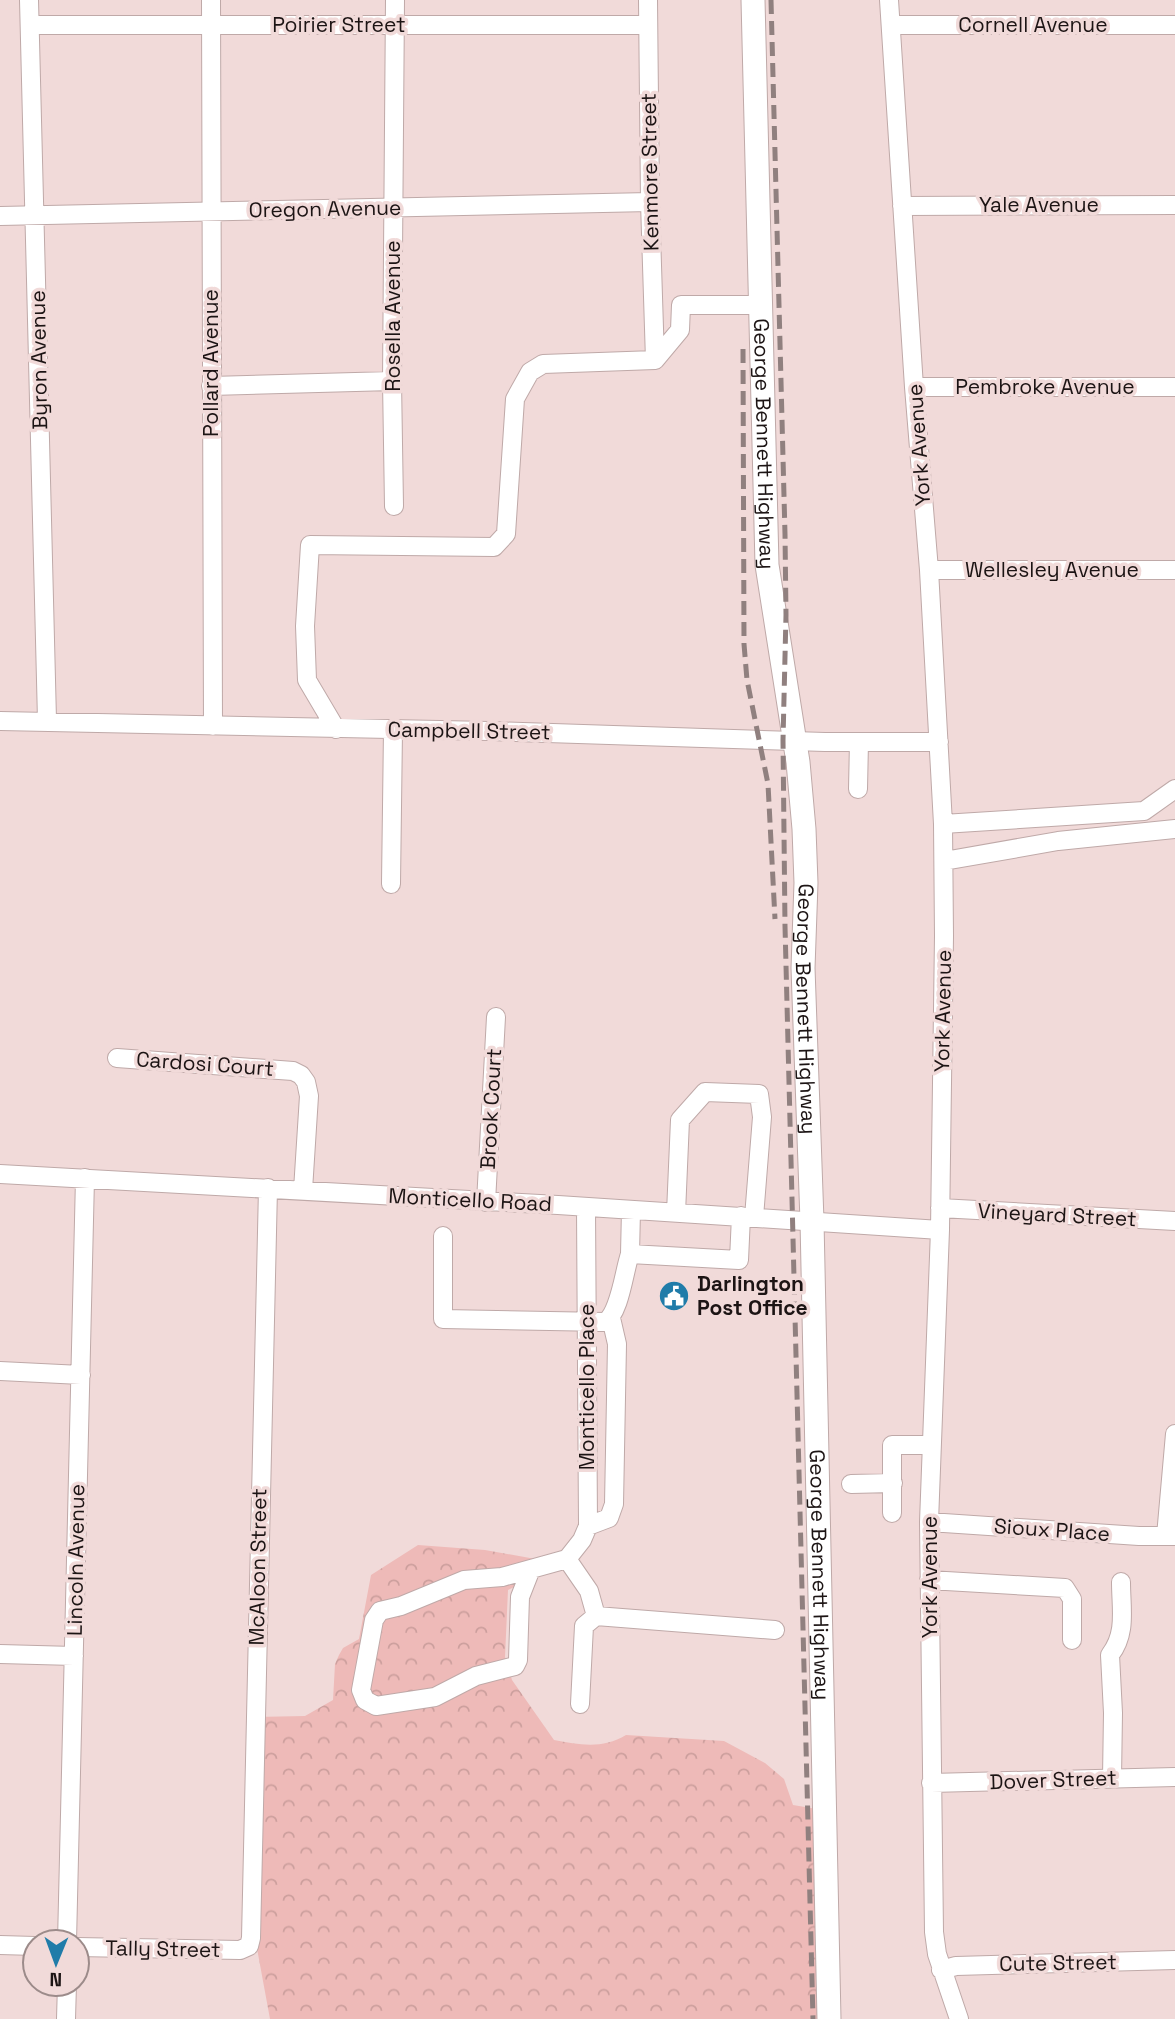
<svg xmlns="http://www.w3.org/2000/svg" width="1175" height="2019" font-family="'Space Grotesk',sans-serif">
	<defs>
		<pattern id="park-crowns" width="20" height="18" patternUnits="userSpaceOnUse" patternTransform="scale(1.75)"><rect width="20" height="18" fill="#eebab8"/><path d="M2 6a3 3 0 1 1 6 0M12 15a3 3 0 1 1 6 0" fill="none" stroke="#cc9f9d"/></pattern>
	</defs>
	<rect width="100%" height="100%" fill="#f1dad9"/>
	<!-- park -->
	<path fill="url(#park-crowns)" d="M418,1545L485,1550L541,1560L530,1579L508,1590L505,1657L512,1680L554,1740C580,1745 603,1749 626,1735L724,1741L765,1763L784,1779L793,1805L823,1810L829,2019H270L251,1916L253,1717L305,1716L333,1700L335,1664L339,1655L343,1648L359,1639L371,1575Z"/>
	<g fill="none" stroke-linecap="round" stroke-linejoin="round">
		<!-- minor casing -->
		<g stroke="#bfa9a8" stroke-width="20">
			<path id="minor" d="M29,0L47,720
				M211,0L213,726
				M889,0L914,387L929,570L943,824L944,936L940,1230L929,1522L934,1932L937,1954L959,2019
				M30,25H648
				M891,25H1175
				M902,206L1175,205
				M0,216L650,202
				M655,360L680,330L681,305H760
				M211,386L392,381
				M914,387H1175
				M394,506L392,381L395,0
				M929,570H1175
				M0,721L489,731L825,742H939
				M336,729L307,680L305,626L310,545L494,547L506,534L515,399L530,372L543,364L655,360L650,202L648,0
				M858,789L859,742
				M943,824L1144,811L1175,789
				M944,861L1058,841L1175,829
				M391,884L393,730
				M117,1058L293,1071L301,1075L306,1082L309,1096L303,1190
				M0,1174L558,1205L940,1230
				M486,1202L496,1017
				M940,1208L1175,1221
				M631,1210L630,1254L739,1260L741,1216
				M676,1213L680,1120L705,1092L759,1094L762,1117L754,1217
				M443,1236V1319L605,1322C620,1313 624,1271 630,1254
				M0,1371L81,1375
				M851,1484L893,1483
				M892,1513V1445H931
				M929,1522L1139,1536H1175
				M588,1526L609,1518L614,1504L617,1344L611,1318
				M1166,1536L1175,1434
				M567,1559L582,1540L588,1526L586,1208
				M567,1559L589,1591L596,1616L775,1630
				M531,1569L520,1597L518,1660L515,1666L476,1676L435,1697L376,1706L365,1700L361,1690L374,1620L380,1611L401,1606L464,1580L502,1577L567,1559
				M929,1580L1065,1588L1072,1599V1640
				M0,1654L74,1656
				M580,1704L584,1626L596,1616
				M1112,1778L1113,1713L1110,1655C1127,1633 1121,1609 1121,1582
				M931,1783L1175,1777
				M67,1942L85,1178
				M0,1945L35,1946
				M77,1947L240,1950L249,1946L251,1938L268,1188
				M941,1970L956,1966L1175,1960
				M66,2019L67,1984"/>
		</g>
		<!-- major casing -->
		<g stroke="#bfa9a8" stroke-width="25">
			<g id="major">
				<path id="s1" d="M753,0L767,565L798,762L804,829L806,883L803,968L812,1221L829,2019"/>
			</g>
		</g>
		<!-- minor -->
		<use href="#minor" stroke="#fff" stroke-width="18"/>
		<!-- major -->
		<use href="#major" stroke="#fff" stroke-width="23"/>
		<!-- rail -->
		<path stroke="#90807f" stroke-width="5" stroke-dasharray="14 7" stroke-linecap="butt" d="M771,0L785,534L786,615L783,740L785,926L813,2019
			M743,349L744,644L747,680L768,784L775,919"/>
	</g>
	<!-- icons -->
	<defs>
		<g id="civic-disc" transform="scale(1.575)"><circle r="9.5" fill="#207ca9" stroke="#f1dad9"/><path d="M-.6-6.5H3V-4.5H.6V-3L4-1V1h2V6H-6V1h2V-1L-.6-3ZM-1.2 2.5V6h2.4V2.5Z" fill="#fff"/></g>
	</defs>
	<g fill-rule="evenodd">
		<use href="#civic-disc" x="674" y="1296"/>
	</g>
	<g text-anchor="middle" stroke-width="7" stroke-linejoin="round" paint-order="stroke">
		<!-- street labels -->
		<g font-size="21" fill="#1c1414" stroke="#f1dad9">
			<text x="339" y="32">Poirier Street</text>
			<text x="1033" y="32">Cornell Avenue</text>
			<text transform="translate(650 172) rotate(-91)" y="7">Kenmore Street</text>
			<text x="1039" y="212">Yale Avenue</text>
			<text transform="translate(325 209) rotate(-1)" y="7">Oregon Avenue</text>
			<text transform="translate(393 316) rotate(-90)" y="7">Rosella Avenue</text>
			<text transform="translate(39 360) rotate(-91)" y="7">Byron Avenue</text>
			<text transform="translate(211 363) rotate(-90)" y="7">Pollard Avenue</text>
			<text x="1045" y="394">Pembroke Avenue</text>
			<text dy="7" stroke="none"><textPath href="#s1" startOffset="444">George Bennett Highway</textPath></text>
			<text transform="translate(919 445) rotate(-94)" y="7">York Avenue</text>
			<text x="1052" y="577">Wellesley Avenue</text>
			<text transform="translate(469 731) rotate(1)" y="7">Campbell Street</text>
			<text dy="7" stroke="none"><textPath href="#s1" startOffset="1012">George Bennett Highway</textPath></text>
			<text transform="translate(943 1011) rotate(-89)" y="7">York Avenue</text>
			<text transform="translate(205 1064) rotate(4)" y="7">Cardosi Court</text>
			<text transform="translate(491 1109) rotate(-87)" y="7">Brook Court</text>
			<text transform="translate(470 1200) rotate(3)" y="7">Monticello Road</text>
			<text transform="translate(1057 1215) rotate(3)" y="7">Vineyard Street</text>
			<text transform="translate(587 1387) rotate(-90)" y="7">Monticello Place</text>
			<text transform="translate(1052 1530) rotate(4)" y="7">Sioux Place</text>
			<text transform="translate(76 1560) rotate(-89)" y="7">Lincoln Avenue</text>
			<text transform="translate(258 1567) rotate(-89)" y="7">McAloon Street</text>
			<text dy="7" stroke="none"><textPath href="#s1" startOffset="1578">George Bennett Highway</textPath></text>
			<text transform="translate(930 1577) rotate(-90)" y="7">York Avenue</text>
			<text transform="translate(1053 1780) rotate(-2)" y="7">Dover Street</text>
			<text transform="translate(163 1949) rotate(1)" y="7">Tally Street</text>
			<text transform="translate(1058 1963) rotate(-1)" y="7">Cute Street</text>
		</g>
		<!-- poi labels -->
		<g font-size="21" font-weight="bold" fill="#1c1414" stroke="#f1dad9" text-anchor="start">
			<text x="697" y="1291">Darlington<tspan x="697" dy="24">Post Office</tspan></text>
		</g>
	</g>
	<!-- north arrow -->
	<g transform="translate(56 1963) rotate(181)"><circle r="33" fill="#f1dad9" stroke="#9c8b8a" stroke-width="2"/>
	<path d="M0-5L12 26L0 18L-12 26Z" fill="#207ca9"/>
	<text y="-10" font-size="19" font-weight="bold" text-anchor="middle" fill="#1c1414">N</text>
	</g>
</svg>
